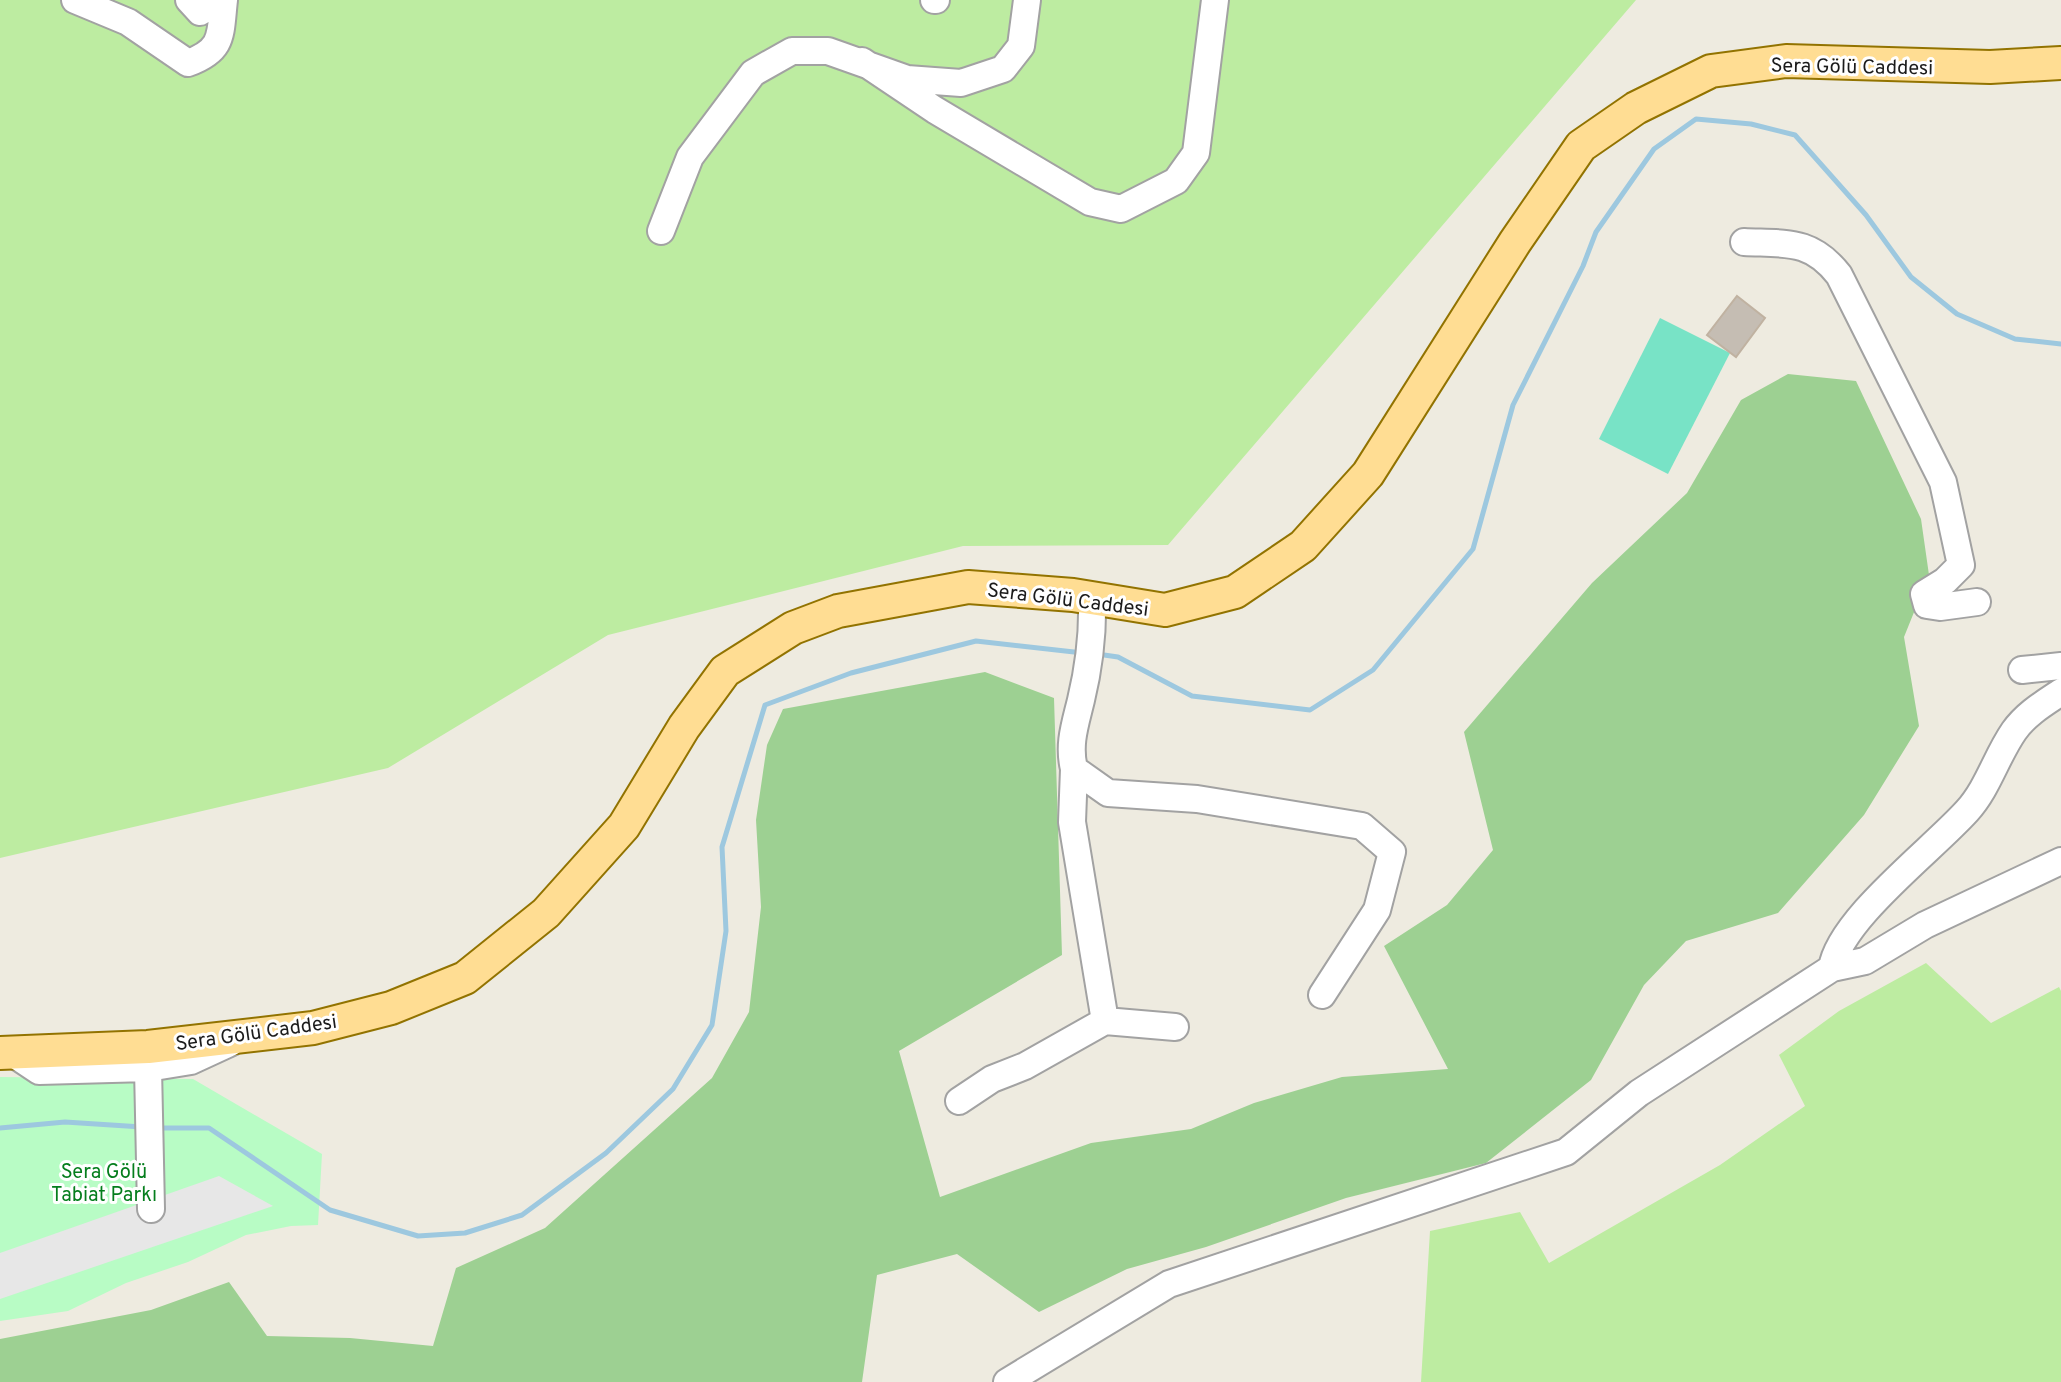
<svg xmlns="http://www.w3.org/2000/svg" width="2061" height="1382" font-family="Overpass,sans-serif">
	<rect width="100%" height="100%" fill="#eeebe0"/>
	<!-- grass -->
	<path fill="#bdeca1" d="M0,0H1636L1168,545L963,546L608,635L388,768L0,858Z
		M1926,963L1991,1023L2059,987L2061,991V1382H1421L1430,1231L1520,1212L1549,1263L1720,1165L1805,1106L1779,1055L1839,1011Z"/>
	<!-- forest -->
	<path fill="#9dd092" d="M1788,374L1856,381L1921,519L1929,575L1904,637L1919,726L1864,815L1778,913L1686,941L1644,985L1591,1080L1486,1163L1346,1198L1206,1247L1127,1269L1039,1312L957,1254L877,1275L862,1382H0V1339L151,1310L229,1282L267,1336L350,1338L433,1346L456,1268L545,1228L712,1078L749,1012L761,907L756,820L767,745L783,709L985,672L1054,698L1062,955L899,1051L940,1197L1091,1143L1191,1129L1254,1103L1342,1077L1448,1069L1384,946L1447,905L1493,850L1464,732L1592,583L1687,493L1741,400Z"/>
	<!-- park -->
	<path fill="#b8fcc5" d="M0,1077L193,1079L322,1154L318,1225L291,1226L246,1235L188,1262L126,1283L68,1311L0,1321Z"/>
	<!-- pitch -->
	<path fill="#78e3c6" d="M1660,318L1730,353L1668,474L1599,439Z"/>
	<!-- parking -->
	<path fill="#e7e7e7" d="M219,1176L273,1206L0,1299V1253Z"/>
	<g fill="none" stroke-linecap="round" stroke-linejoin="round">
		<!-- stream -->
		<path stroke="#9dc8df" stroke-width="5" d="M1097,654L1118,657L1192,696L1310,710L1373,670L1473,549L1513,405L1583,266L1596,232L1654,149L1696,119L1751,124L1795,135L1866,215L1911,277L1957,314L2015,339L2061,344
			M0,1128L65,1122L142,1127
			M156,1128H209L330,1210L418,1236L465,1233L522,1215L606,1153L673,1089L712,1025L726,931L722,847L765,705L851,673L976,641L1083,653"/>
	</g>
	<!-- building -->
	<path fill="#c5bdb3" stroke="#c0b2a1" stroke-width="2" d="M1737,296L1765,318L1736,357L1707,335Z"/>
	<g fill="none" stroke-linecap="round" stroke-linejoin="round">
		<!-- minor casing -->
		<g stroke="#a2a2a2" stroke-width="30">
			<path id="minor" d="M75,0L128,22L188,63C224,50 220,35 224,0
				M189,0L200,12L216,0
				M934,0H936
				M862,61L935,110L1090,202L1121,209L1176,181L1196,153L1215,0
				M661,231L690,157L753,73L792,51H828L907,79L961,83L1003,69L1021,46L1027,0
				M1744,242C1786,244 1811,239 1839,275L1943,482L1961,565L1945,581L1924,594L1927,605L1940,607L1977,602
				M1092,598C1093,632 1089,667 1081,700C1075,725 1068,744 1074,769L1108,793L1197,799L1362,826L1392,852L1377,910L1322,995
				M2022,670L2061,666
				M1074,769L1072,822L1105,1021
				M1832,968C1839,920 1932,850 1967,811C1988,788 1996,757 2014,731C2026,714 2043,704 2061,692
				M12,1053L39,1071L148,1068L191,1061L230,1043
				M148,1068L151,1209
				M959,1101L992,1079L1025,1066L1105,1021L1175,1027
				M1007,1382L1169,1284L1566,1152L1639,1093L1832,968L1865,961L1925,925L2061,861"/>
		</g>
		<!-- major casing -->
		<g stroke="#927300" stroke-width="36">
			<path id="major" d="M0,1053L148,1047L313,1028L391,1008L465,978L546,913L624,826L684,727L725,671L793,628L838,611L968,587L1073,595L1165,610L1235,592L1303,546L1368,474L1515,242L1581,146L1636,108L1711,71L1786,61L1990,67L2061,63"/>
		</g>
		<!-- minor -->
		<use href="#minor" stroke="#fff" stroke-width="26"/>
		<!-- major -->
		<use href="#major" stroke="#ffdd93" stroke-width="32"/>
	</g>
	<g text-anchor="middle" stroke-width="6" stroke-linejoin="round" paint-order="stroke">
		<!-- street labels -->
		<g font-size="20" fill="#1b1b1b" stroke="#fff">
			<text transform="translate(1852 66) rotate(1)" y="7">Sera Gölü Caddesi</text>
			<text transform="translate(1068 599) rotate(7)" y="7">Sera Gölü Caddesi</text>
			<text transform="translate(256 1032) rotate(-8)" y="7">Sera Gölü Caddesi</text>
		</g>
		<!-- park labels -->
		<g font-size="20" fill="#057e1d" stroke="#fff">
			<text x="104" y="1178">Sera Gölü<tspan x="104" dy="23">Tabiat Parkı</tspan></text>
		</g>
	</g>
</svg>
